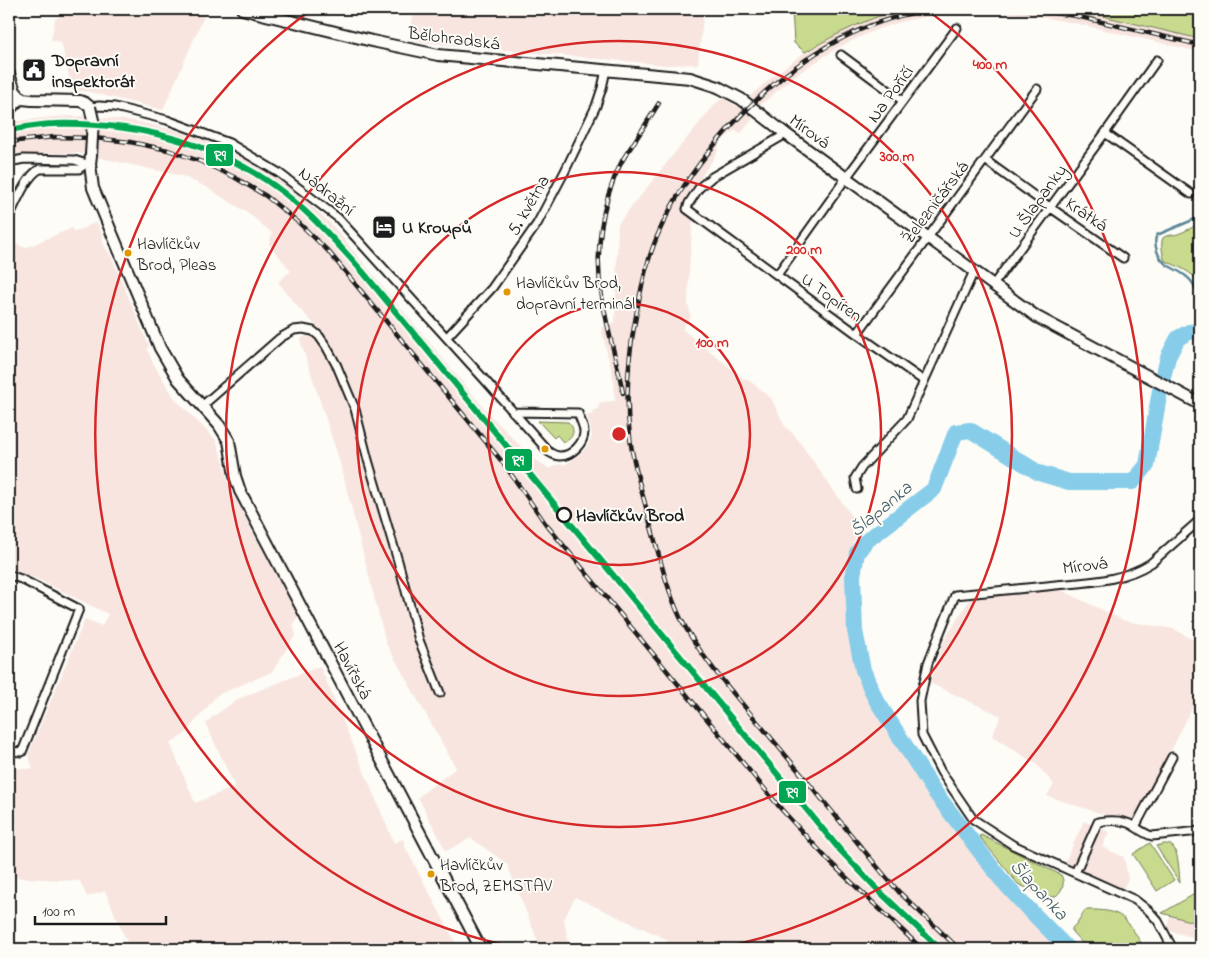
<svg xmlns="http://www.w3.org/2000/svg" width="1209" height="958" font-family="'Indie Flower',sans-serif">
	<rect width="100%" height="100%" fill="#fdfcf7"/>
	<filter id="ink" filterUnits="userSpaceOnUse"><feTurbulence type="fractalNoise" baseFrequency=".02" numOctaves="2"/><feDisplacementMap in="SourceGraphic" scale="10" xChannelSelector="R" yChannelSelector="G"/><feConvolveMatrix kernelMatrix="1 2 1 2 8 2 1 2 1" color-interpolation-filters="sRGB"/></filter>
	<g filter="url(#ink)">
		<!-- built -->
		<path fill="#f8e5df" d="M67,9H207L163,110L90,92L72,90L61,42L51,40L55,19L65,14Z
			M413,9H704L698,64L666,65L429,43L410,39Z
			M901,9H1070L1200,39V52L1074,23L1041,17L1009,13L983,12L955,13L928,16L905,21L881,28L860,37L839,47L797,74L749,115L753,119L740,134L735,130L725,138L719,144L717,153L691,192L695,204L692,229L689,271L688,304L691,317L682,329L744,379L746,378L771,398L785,426L796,437L862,531L854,540L845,574L857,669L875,711L979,863L1005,893L1059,949H663L668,940L575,897L564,919L569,949H541L507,864L471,838L446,851L418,797L456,768L386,643L339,459L300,340L317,327L298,307L278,282L291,271L269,244L272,233L248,213L206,187L182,176L78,153L22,154L9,158V122L52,117L73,116L95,117L134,121L174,130L211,143L249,161L268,172L303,198L331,224L488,413L531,457L550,469L555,465L566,464L578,456L587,447L592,436L590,425L587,416L593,414L592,411L598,409L600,402L615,401L614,381L601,328L615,322L618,224L673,155L716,103L724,98L737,107L772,77L805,52L832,36L854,25L877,16Z
			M97,222L103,237V243L112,258L149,346L147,349L152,361L175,399L216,440L224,463L227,479L231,491L298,616L293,626L296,634L272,672L217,695L185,734L170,743L195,803L235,787L206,724L211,718L238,699L320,666L394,843L403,839L404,845L458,947L461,946L463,949H130L105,891L87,897L80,881L9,877V768L33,769L28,755L85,619L102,626L108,614L35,578L9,568V553L17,525L9,506V240L25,248L72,228L74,232Z
			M1059,589L1125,621L1174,629L1200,644V692L1172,749L1134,820H1121L1047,796L1054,784L1036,764L992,736L1001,716L930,683L943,642L972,596Z
			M1084,821L1109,832L1102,847L1124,857L1128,879L1123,889L1065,862Z
			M1170,916L1200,924V939L1166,930Z"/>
		<!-- green -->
		<path fill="#c7da8e" stroke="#727b55" d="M792,9H901C864,20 838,33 805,52L794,43Z
			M1070,9H1200V39L1077,10Z
			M1200,223V283C1192,272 1178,266 1165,261C1163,257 1160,242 1163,238C1166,235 1174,235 1178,234C1186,231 1193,227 1200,223Z
			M538,421L568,422C577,429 573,440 563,442L557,435L554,438Z
			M981,835L1061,875C1066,884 1062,891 1055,897L1043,896L1018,884L979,836Z
			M1150,843L1174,880L1157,891L1133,854Z
			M1164,844C1167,844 1170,844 1172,846C1179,851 1179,874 1180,883L1156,846Z
			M1198,892L1200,893V924L1162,913Z
			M1085,910C1125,909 1125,918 1145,949H1088L1072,932V928L1077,923Z"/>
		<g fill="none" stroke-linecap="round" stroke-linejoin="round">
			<!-- stream -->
			<path stroke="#5c8697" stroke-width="2.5" d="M1200,217L1157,235C1154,240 1155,245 1157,251C1163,268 1174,266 1187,277C1194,282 1196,290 1200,297"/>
			<!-- river -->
			<path stroke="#87cde9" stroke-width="16" d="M1068,949L1019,899L1000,878L934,791L875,698L863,670L855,631L853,576L857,553L865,542L934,489L956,432L970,430L1039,473L1069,482H1133L1147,465L1161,385L1168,357L1178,338L1189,332L1200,331"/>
			<!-- street casing -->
			<g stroke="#1c1c1c" stroke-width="11">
				<path id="street" d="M841,55L903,101
					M90,107L99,106L115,107L167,120L229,143L279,173L338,218L484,379L549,452C552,454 556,456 560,456C572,456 584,443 584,432C584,426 580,419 578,413L513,412
					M9,111L11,110L22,99
					M1105,133L1191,194
					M786,134L712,177L699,188L689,203L687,209L857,334L924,381
					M985,160L1051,208L1123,258
					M9,162L24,159L74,160L87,164
					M9,217C16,203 27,175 40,169H79L86,164
					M777,275L846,178L957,28
					M993,285L1105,133L1157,60
					M857,334L1037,89
					M447,337L492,288L537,224L565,171L596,106L602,88L606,70
					M202,406L280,338L294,330L303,329L313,331L319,336L326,346L337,366L355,409L368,460L398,561L419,640L440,693
					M857,489L855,478L862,467L907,419L974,271
					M9,575L21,579L79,609L22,752L9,751
					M1135,827L1172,757
					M1075,873L1098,822C1109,820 1124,820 1134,826C1140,830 1145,834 1152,836L1200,831
					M1173,949L1158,921L1149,911L1135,900L1013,845L973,819L941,772L922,735L920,701L928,663L955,595C986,592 1017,589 1047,586C1082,582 1120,583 1151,563L1200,520"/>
			</g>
			<!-- secondary casing -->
			<g stroke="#1c1c1c" stroke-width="14">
				<path id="secondary" d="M242,9L372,41L438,55L690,78L718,87L741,99L786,134L1037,317L1200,404
					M9,74L15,91L22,99L32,100L80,101L85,103L90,107
					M91,155L90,164L93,188L160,348L178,379L219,425L229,441L235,476L240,491L481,949"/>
			</g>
			<!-- street -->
			<use href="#street" stroke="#fdfcf7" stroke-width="7"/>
			<!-- secondary -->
			<use href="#secondary" stroke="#fdfcf7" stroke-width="10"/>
			<!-- rail casing -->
			<g stroke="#1c1c1c" stroke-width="4.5">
				<path id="rail" d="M936,9C871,17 813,49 765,92C720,133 674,189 653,247C645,269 640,293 636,316C628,356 625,396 630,437C633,466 643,494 650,523C659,554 666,587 680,617C701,659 736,696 766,732C806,779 845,828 885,876L899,892L959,949
					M1026,9L1076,16L1200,45
					M9,142L54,137L94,138L130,142L168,150L202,162L234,177L266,196L298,222L328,251L467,419L504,464L545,523L782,810L831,863L922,949
					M623,393C617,361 607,329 602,297C594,253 601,203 621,163C624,157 629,150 633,144C642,130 651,116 659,103"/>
			</g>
			<!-- rail -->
			<use href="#rail" stroke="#fdfcf7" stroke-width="2.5" stroke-dasharray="8" stroke-linecap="butt"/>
			<!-- secondary-bridge casing -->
			<g stroke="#1c1c1c" stroke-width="14" stroke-linecap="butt">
				<path id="secondary-bridge" d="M90,107L93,120L91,155"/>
			</g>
			<!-- secondary-bridge -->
			<use href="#secondary-bridge" stroke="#fdfcf7" stroke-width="10"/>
			<!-- rail-1 casing -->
			<g stroke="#fdfcf7" stroke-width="10">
				<path id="rail-1" d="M9,130C24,128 39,124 54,124C135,122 220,143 284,193C313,216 337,243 362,271L840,850L878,890L940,949"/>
			</g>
			<!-- rail-1 -->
			<use href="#rail-1" stroke="#00a651" stroke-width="6"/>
		</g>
	</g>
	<!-- distance rings -->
	<g fill="none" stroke="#d62828" stroke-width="2.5">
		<circle cx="619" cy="434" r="131"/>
		<circle cx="619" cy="434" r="262"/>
		<circle cx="619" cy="434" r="393"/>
		<path d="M524 949A524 524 0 0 1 311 10M927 10A524 524 0 0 1 714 949"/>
	</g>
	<!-- icons -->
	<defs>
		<g id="civic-square" transform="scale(1.25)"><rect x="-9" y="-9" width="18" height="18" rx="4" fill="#1c1c1c" stroke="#fdfcf7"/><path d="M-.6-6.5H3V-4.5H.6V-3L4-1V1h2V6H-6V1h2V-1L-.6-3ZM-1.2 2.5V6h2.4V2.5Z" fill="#fff"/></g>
		<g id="hotel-square" transform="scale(1.25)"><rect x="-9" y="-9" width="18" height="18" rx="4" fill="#1c1c1c" stroke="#fdfcf7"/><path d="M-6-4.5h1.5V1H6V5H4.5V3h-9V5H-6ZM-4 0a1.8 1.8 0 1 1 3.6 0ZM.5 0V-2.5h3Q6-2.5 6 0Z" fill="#fff"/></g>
	</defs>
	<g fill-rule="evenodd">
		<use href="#civic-square" x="34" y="70"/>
		<use href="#hotel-square" x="384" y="227"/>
	</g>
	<!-- markers -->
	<g fill="#e19803" stroke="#fdfcf7" stroke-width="2">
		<circle cx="128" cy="253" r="4.5"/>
		<circle cx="507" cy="292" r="4.5"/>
		<circle cx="545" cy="449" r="4.5"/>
		<circle cx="431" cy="874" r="4.5"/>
	</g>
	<circle fill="#fdfcf7" stroke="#1c1c1c" stroke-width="2.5" cx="564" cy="515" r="7"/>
	<g text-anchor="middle" stroke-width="4" stroke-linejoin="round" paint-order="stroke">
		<!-- bus labels -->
		<g font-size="17" fill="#1c1c1c" stroke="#fdfcf7" text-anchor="start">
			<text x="137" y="249">Havlíčkův<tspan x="137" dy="21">Brod, Pleas</tspan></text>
			<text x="516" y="288">Havlíčkův Brod,<tspan x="516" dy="21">dopravní terminál</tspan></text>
			<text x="440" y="870">Havlíčkův<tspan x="440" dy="21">Brod, ZEMSTAV</tspan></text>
		</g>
		<!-- street labels -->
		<g font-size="18" fill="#1c1c1c" stroke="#fdfcf7">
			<text transform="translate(454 38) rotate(7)" y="6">Bělohradská</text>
			<text transform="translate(890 94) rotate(-54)" y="6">Na Poříčí</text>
			<text transform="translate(810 131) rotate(36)" y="6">Mírová</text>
			<text transform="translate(327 191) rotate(39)" y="6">Nádražní</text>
			<text transform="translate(1037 201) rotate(-54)" y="6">U Šlapanky</text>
			<text transform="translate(935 202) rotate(-53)" y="6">Železničářská</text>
			<text transform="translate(528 205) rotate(-60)" y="6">5. května</text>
			<text transform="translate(1087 214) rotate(34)" y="6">Krátká</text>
			<text transform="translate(832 297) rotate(36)" y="6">U Topíren</text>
			<text transform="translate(1085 565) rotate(-7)" y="6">Mírová</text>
			<text transform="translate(353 670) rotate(62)" y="6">Havířská</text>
		</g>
		<!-- poi labels -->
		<g font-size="18" font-weight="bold" fill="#1c1c1c" stroke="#fdfcf7" text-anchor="start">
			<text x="52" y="66">Dopravní<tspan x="52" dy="21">inspektorát</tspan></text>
			<text x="402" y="233">U Kroupů</text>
		</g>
		<!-- stop labels -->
		<g font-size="18" font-weight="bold" fill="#1c1c1c" stroke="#fdfcf7" text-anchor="start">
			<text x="576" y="521">Havlíčkův Brod</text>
		</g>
		<!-- water labels -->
		<g font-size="19" font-style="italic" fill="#415a64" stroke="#fdfcf7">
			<text transform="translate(880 508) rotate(-40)" y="7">Šlapanka</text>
			<text transform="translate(1040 889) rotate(47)" y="7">Šlapanka</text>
		</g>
	</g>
	<circle cx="619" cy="434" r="8" fill="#d62828" stroke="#fdfcf7" stroke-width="2.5"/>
	<g font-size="15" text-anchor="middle" font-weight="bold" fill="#d62828" stroke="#fdfcf7" stroke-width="4" stroke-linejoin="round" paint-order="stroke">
		<text x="990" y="69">400 m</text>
		<text x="897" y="161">300 m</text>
		<text x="804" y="254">200 m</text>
		<text x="712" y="347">100 m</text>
	</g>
	<g stroke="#fdfcf7" stroke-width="2">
		<rect x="205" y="143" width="29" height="24" rx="5" fill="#00a651"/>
		<rect x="504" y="448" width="29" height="24" rx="5" fill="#00a651"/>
		<rect x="778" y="780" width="29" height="24" rx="5" fill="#00a651"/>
	</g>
	<g font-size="14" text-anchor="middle" font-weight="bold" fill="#fff">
		<text x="220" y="160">R9</text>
		<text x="518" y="465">R9</text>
		<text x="792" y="797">R9</text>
	</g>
	<!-- margin -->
	<rect width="1209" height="958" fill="none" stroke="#fdfcf7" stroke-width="30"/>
	<rect x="15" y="15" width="1179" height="928" fill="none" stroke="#1c1c1c" stroke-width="2" filter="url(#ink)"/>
	<!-- scale -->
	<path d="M35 916v8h131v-8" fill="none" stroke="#1c1c1c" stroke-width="2.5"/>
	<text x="42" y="916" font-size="15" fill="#1c1c1c" stroke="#fdfcf7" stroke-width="4" paint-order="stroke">100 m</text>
</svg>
